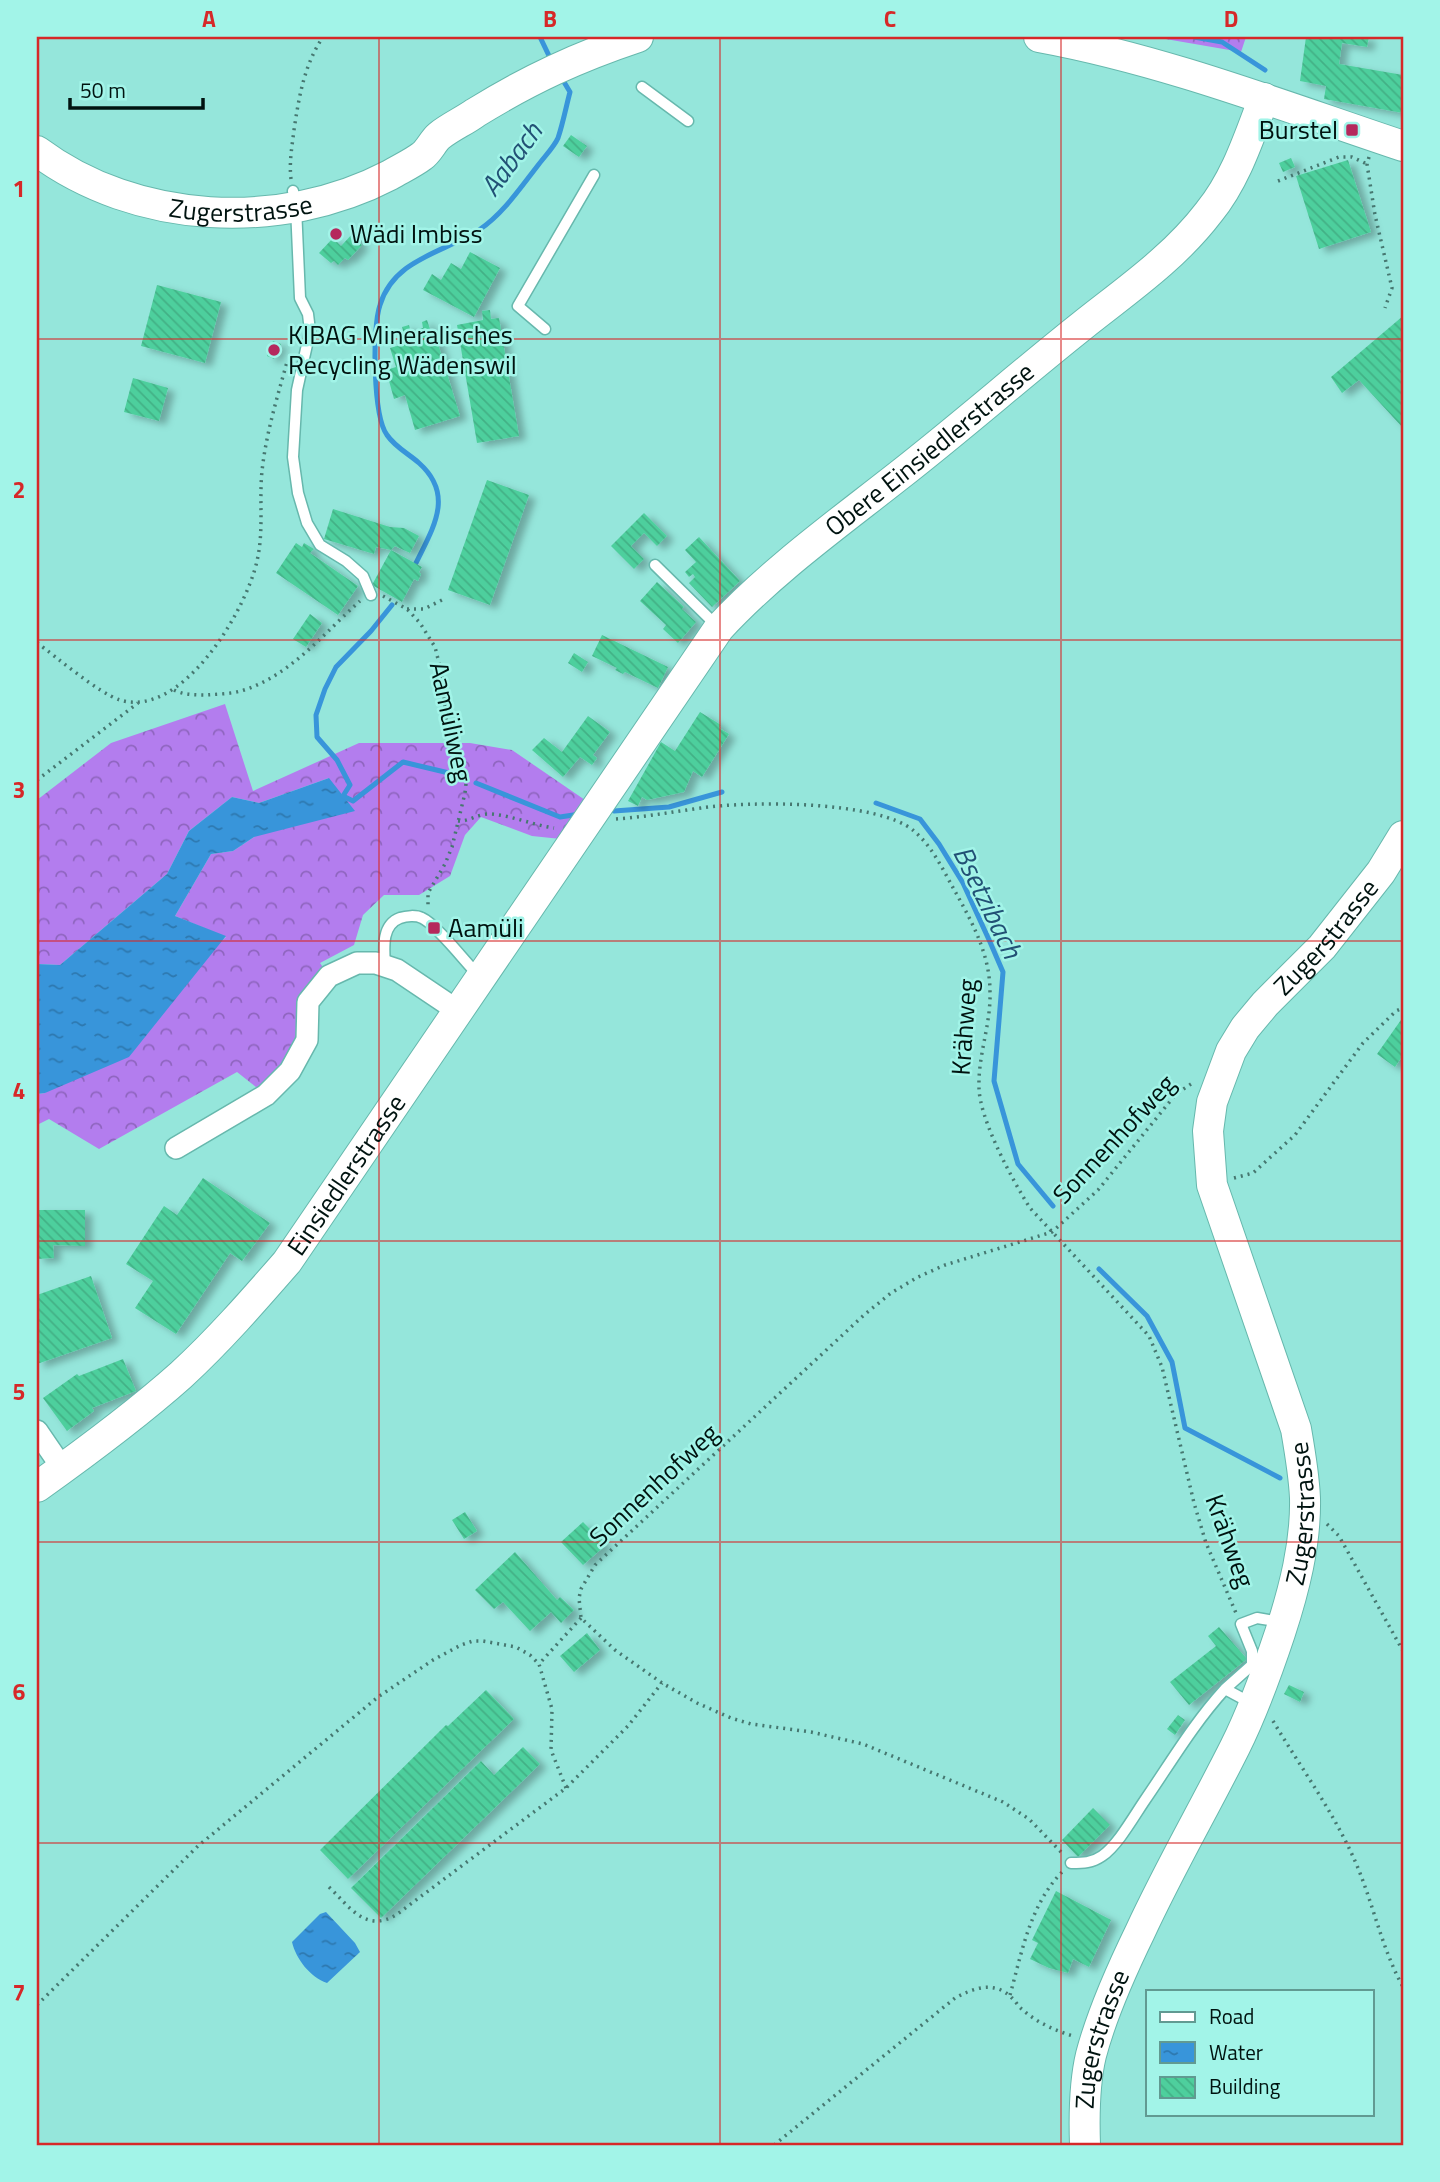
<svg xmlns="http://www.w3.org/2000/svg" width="1440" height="2182" font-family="'Titillium Web',sans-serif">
	<defs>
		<pattern id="forest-crowns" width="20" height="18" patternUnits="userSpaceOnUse" patternTransform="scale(1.75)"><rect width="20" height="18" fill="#b37dee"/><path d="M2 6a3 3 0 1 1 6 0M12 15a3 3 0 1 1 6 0" fill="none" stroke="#8f65bf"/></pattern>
		<pattern id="water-ripples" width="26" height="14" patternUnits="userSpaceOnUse" patternTransform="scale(1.75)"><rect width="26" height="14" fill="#3895da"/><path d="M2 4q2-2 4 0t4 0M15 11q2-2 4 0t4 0" fill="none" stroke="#2d78af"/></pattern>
		<pattern id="building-back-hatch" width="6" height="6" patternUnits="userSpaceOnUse" patternTransform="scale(1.75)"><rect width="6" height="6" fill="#4ecf9d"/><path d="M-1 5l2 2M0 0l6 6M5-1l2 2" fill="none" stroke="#42b186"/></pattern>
		<filter id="shadow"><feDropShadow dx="7" dy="4" stdDeviation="3.5" flood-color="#0004"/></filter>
	</defs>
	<rect width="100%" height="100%" fill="#95e6db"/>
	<!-- forest -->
	<path fill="url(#forest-crowns)" d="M1154,37H1246L1241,52Z
		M225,704L253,791L359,743H470L512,750L585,800L561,839L532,836L481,817L465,835L450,876L419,895H384L363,915L354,945L320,963L329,976L306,1004L307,1040L266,1095L237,1072L99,1149L49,1119L37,1125V1094L45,1093L226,937L175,916L211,854L233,851L254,837L329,778L259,803L232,797L189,831L167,874L60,965L37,964V800L111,743Z"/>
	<!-- water -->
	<path fill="url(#water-ripples)" d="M329,778L355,811L254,837L233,851L211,854L175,916L226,936L129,1057L45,1093L37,1094V964L60,965L167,874L189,831L232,797L259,803Z
		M326,1912L355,1943L360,1952L327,1983C310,1977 296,1959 292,1942L320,1914Z"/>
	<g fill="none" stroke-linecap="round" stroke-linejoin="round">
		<!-- stream -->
		<path stroke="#3895da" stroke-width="5" d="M540,37L552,62
			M1194,37L1222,42L1265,70
			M416,563C433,528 455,495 419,463C409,454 395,447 387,435C373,416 372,328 380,305C394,259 443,253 479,230C503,214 521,187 539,164C545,156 554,147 558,138C563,123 566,107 570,92L561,77
			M476,783L560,817L580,814
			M343,796L350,785L337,760L317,737L316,715L325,689L336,667L371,631L392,605
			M343,796L353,801L403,762L449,773
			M876,803L920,819L939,844L963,883L990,942L1003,972L994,1081L1018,1164L1053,1206
			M614,811L669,807L722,792
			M1099,1269L1147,1316L1172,1362L1185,1428L1280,1478"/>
	</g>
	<!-- building -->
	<path fill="url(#building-back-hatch)" filter="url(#shadow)" d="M1306,37H1369L1367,47L1342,43L1339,64L1403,75V113L1324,99L1326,86L1300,81Z
		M571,135L587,146L579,157L563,146Z
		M1291,158L1295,167L1283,172L1279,163Z
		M1348,160L1371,232L1319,249L1296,176Z
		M356,230L361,234L356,239L362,245L348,260L345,258L338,265L334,261L331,263L319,253L333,238L341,246Z
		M470,252L500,268L474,317L423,290L432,274L441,280L451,263L461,269Z
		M157,285L221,302L205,363L141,346Z
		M490,310L491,319L499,318L519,436L477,443L457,325L483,320L482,311Z
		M1403,316V385L1401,387L1403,391V428L1359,380L1342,393L1331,377Z
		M427,320L432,335L435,334L460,416L415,430L405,395L394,399L386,370L396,367L390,348L407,343L402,327L409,325L413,341L421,339L418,329L423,328L422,322Z
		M273,341L281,344L274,359L267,356Z
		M133,378L168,388L159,421L124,412Z
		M487,480L529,495L490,605L448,590Z
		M333,509L390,527L404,528L419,536L410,553L395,546L391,550L422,567L419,572L421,574L418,581L414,579L402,602L372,585L391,550L376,547L374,554L324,539Z
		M644,513L667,536L657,546L644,533L631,546L644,559L634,569L611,546Z
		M699,537L740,581L712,607L689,583L695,577L693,574L689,577L685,572L696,562L685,550Z
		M296,543L302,547L304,543L314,549L310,553L358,586L338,615L276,573Z
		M657,582L684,607L682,609L696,622L678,643L663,629L666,625L640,601Z
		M310,614L322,623L306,647L293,639Z
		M602,635L668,667L658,688L625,672L623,674L615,670L617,668L592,656Z
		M574,653L588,662L582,672L568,663Z
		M700,712L721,725L719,728L729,734L702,777L693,771L684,792L647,800L642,797L638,806L628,801L661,742L675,751Z
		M588,716L610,732L593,755L597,758L592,765L580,757L563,777L532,750L544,738L562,752Z
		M1403,1017V1055L1395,1067L1377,1054Z
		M203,1178L270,1223L242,1261L230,1253L176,1334L135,1308L153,1281L126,1264L164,1206L177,1215Z
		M37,1210H85V1246L53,1245L54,1258L37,1259Z
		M91,1276L112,1338L37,1364V1295Z
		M123,1359L136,1391L92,1408L94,1411L67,1431L43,1398L77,1374L79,1376Z
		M465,1512L477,1531L464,1539L452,1520Z
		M583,1522L606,1545L583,1565L561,1542Z
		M515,1552L557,1600L560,1597L574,1610L561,1623L551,1612L530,1631L503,1602L494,1609L475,1590Z
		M1219,1627L1247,1659L1189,1705L1170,1682L1216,1646L1208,1636Z
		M587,1633L600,1650L574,1672L560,1656Z
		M1289,1685L1304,1692L1300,1702L1284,1694Z
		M486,1690L514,1719L348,1879L320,1850L446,1725L448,1726Z
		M1178,1715L1185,1720L1175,1735L1167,1729Z
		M523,1747L540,1764L381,1918L351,1888L481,1761L494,1775Z
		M1093,1808L1110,1825L1078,1857L1062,1840Z
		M1056,1891L1111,1920L1089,1967L1073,1959L1068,1973L1049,1968L1030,1959L1038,1943L1032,1940Z"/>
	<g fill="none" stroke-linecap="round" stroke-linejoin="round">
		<!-- lane casing -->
		<g stroke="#67b8ad" stroke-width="13">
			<path id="lane" d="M642,87L688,121
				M293,191L296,207L300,298L308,314L310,331L297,390L293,457L298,493L307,523L320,545L346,561L363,576L371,595
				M545,329L518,306L594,175
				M655,565L717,626
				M385,966C384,949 381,925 400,918C406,916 416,915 422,918C436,924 466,963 479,976
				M1225,1689L1252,1665V1651L1241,1624L1257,1618L1281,1622
				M1071,1863C1083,1863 1092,1863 1102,1856C1118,1845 1134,1816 1145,1800C1171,1762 1194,1723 1225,1689L1251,1703"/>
		</g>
		<!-- street casing -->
		<g stroke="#67b8ad" stroke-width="24">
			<path id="street" d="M176,1148L266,1095L290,1071L307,1040L308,1002L329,976L357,963H376L397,970L458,1011
				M37,1431L63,1469"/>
		</g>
		<!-- secondary casing -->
		<g stroke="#67b8ad" stroke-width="32">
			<g id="secondary">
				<path d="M1039,37C1164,60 1283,106 1403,146"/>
				<path id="s1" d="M37,151C136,225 281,232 390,175C400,169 413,163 422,156C429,151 433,141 439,136C450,127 464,121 475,113C530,79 578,57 638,37"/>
				<path id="s2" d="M37,1487C86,1452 135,1416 181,1375C219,1340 253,1301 287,1262L719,628C772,571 836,525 897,477C960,428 1020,375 1083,325C1127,290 1174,258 1209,212C1236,179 1249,137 1264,98"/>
				<path id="s3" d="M1085,2145C1084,2116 1084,2084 1091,2055C1102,2013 1121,1971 1140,1932C1169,1869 1204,1809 1235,1747C1253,1711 1267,1672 1280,1633C1294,1590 1306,1544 1305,1498C1304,1475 1300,1452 1296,1429L1212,1185L1208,1131L1212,1102L1231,1051L1245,1028L1265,1004L1322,947L1381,872L1403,836"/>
			</g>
		</g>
		<!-- path -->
		<path stroke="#467770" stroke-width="3.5" stroke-dasharray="2 5" stroke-linecap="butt" d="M1369,157L1367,164L1375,215L1392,288L1385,308
			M291,179C289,162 292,147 294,130C299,97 304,65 323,37
			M1278,181L1339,157H1352L1367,164
			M383,596L407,609L420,623L435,647L442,675L447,730L467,774L465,793L452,847L445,864L428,893V905
			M407,609H424L444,599
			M37,643C57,657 98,693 120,700C182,719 246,611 257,561C264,531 259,501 262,471C266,434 277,398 287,362
			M174,690C184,695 195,695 206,695C218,694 232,694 244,690C291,675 324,633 360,601
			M37,780L138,703
			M616,819C645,817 672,812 701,808C748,801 878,800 914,831C933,847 944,872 956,893C973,924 990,955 990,992C991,1024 978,1055 979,1087C979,1119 1013,1181 1030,1208L1149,1336L1162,1367L1194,1503L1206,1543L1236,1613
			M458,821C469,822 478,813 492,814C513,816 533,825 554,828
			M1234,1178L1253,1173L1295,1135L1363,1043L1396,1011L1403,1008
			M1327,1524L1339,1536L1403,1651
			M1273,1721C1301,1768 1333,1811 1355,1861C1373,1902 1381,1947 1403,1987
			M566,1788L551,1750L552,1709L539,1664L581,1618
			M1061,1852L1029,1819L1003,1802L863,1744L811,1732L751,1724L731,1718L697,1703L662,1683L615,1650L581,1618L579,1598L581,1589L595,1565L864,1315L891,1293L918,1277L945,1265L1052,1232L1098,1190L1176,1094L1194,1082
			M329,1887C350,1907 365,1933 396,1915L566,1788L628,1726L662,1683
			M1010,1995C1022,1952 1030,1904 1063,1871
			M37,2005L198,1846L378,1697L433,1660L461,1645L473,1641H483L516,1647L530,1655L539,1664
			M774,2145L955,1998C974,1988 994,1980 1012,1998C1016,2001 1018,2007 1023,2010C1036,2022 1056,2031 1073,2036"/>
		<!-- lane -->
		<use href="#lane" stroke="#fff" stroke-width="10"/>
		<!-- street -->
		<use href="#street" stroke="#fff" stroke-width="21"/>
		<!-- secondary -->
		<use href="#secondary" stroke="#fff" stroke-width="30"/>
	</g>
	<!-- grid -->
	<path fill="none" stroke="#d62828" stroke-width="2" stroke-opacity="0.55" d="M379,37V2145M720,37V2145M1061,37V2145M37,339H1403M37,640H1403M37,941H1403M37,1241H1403M37,1542H1403M37,1843H1403"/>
	<!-- markers -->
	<g fill="#b5285c" stroke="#a2f4e8" stroke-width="2.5">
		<rect x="1345" y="123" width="14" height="14" rx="3.5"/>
		<circle cx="336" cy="234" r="7"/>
		<circle cx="274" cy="350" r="7"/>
		<rect x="427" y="921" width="14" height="14" rx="3.5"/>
	</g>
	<g text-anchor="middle" stroke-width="5" stroke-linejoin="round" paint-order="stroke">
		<!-- poi labels -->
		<g font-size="26" fill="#001310" stroke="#a2f4e8" text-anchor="start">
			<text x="1338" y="139" text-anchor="end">Burstel</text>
			<text x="350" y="243">Wädi Imbiss</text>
			<text x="288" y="344">KIBAG Mineralisches<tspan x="288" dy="30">Recycling Wädenswil</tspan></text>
			<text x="448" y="937">Aamüli</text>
		</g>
		<!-- street labels -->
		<g font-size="26" fill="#001310" stroke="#a2f4e8">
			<text dy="9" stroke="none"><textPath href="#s1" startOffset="217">Zugerstrasse</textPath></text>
			<text dy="9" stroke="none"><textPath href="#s2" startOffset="1381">Obere Einsiedlerstrasse</textPath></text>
			<text transform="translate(451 722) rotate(78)" y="9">Aamüliweg</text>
			<text dy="9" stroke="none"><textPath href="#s3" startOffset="1306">Zugerstrasse</textPath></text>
			<text transform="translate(964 1027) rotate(-86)" y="9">Krähweg</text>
			<text transform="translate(1114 1139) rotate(-47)" y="9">Sonnenhofweg</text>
			<text dy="9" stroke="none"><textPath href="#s2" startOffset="443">Einsiedlerstrasse</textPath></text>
			<text transform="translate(654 1485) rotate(-43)" y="9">Sonnenhofweg</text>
			<text dy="9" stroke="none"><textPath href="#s3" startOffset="676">Zugerstrasse</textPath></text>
			<text transform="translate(1230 1541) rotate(70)" y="9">Krähweg</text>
			<text dy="9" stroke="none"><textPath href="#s3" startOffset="108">Zugerstrasse</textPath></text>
		</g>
		<!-- water labels -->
		<g font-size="28" font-style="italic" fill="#225175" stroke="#a2f4e8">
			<text transform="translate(511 159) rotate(-54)" y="10">Aabach</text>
			<text transform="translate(988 902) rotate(64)" y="10">Bsetzibach</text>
		</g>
	</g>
	<!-- border -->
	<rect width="1440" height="2182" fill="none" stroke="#a2f4e8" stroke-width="77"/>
	<!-- legend -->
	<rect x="1146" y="1990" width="228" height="126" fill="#a2f4e8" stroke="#619a92" stroke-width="2"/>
	<rect x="1160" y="2012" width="35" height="10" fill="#ffffff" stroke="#619a92" stroke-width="2"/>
	<text x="1209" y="2024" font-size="21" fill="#001310">Road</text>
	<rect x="1160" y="2042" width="35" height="21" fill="url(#water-ripples)" stroke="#619a92" stroke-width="2"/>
	<text x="1209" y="2060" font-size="21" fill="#001310">Water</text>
	<rect x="1160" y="2077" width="35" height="21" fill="url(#building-back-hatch)" stroke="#619a92" stroke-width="2"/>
	<text x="1209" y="2094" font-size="21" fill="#001310">Building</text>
	<!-- scale -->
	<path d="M70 98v10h133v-10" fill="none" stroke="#001310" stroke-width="3.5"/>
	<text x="80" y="98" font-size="21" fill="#001310" stroke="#a2f4e8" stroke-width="5" paint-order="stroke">50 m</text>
	<rect x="38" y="38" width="1364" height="2106" fill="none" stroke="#d62828" stroke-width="2.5"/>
	<g font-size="23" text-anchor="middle" font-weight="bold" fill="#d62828">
		<text x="209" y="27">A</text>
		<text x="550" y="27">B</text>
		<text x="890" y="27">C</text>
		<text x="1231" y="27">D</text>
		<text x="19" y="197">1</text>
		<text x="19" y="498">2</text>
		<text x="19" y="798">3</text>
		<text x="19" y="1099">4</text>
		<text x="19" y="1400">5</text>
		<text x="19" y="1700">6</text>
		<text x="19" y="2001">7</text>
	</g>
</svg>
